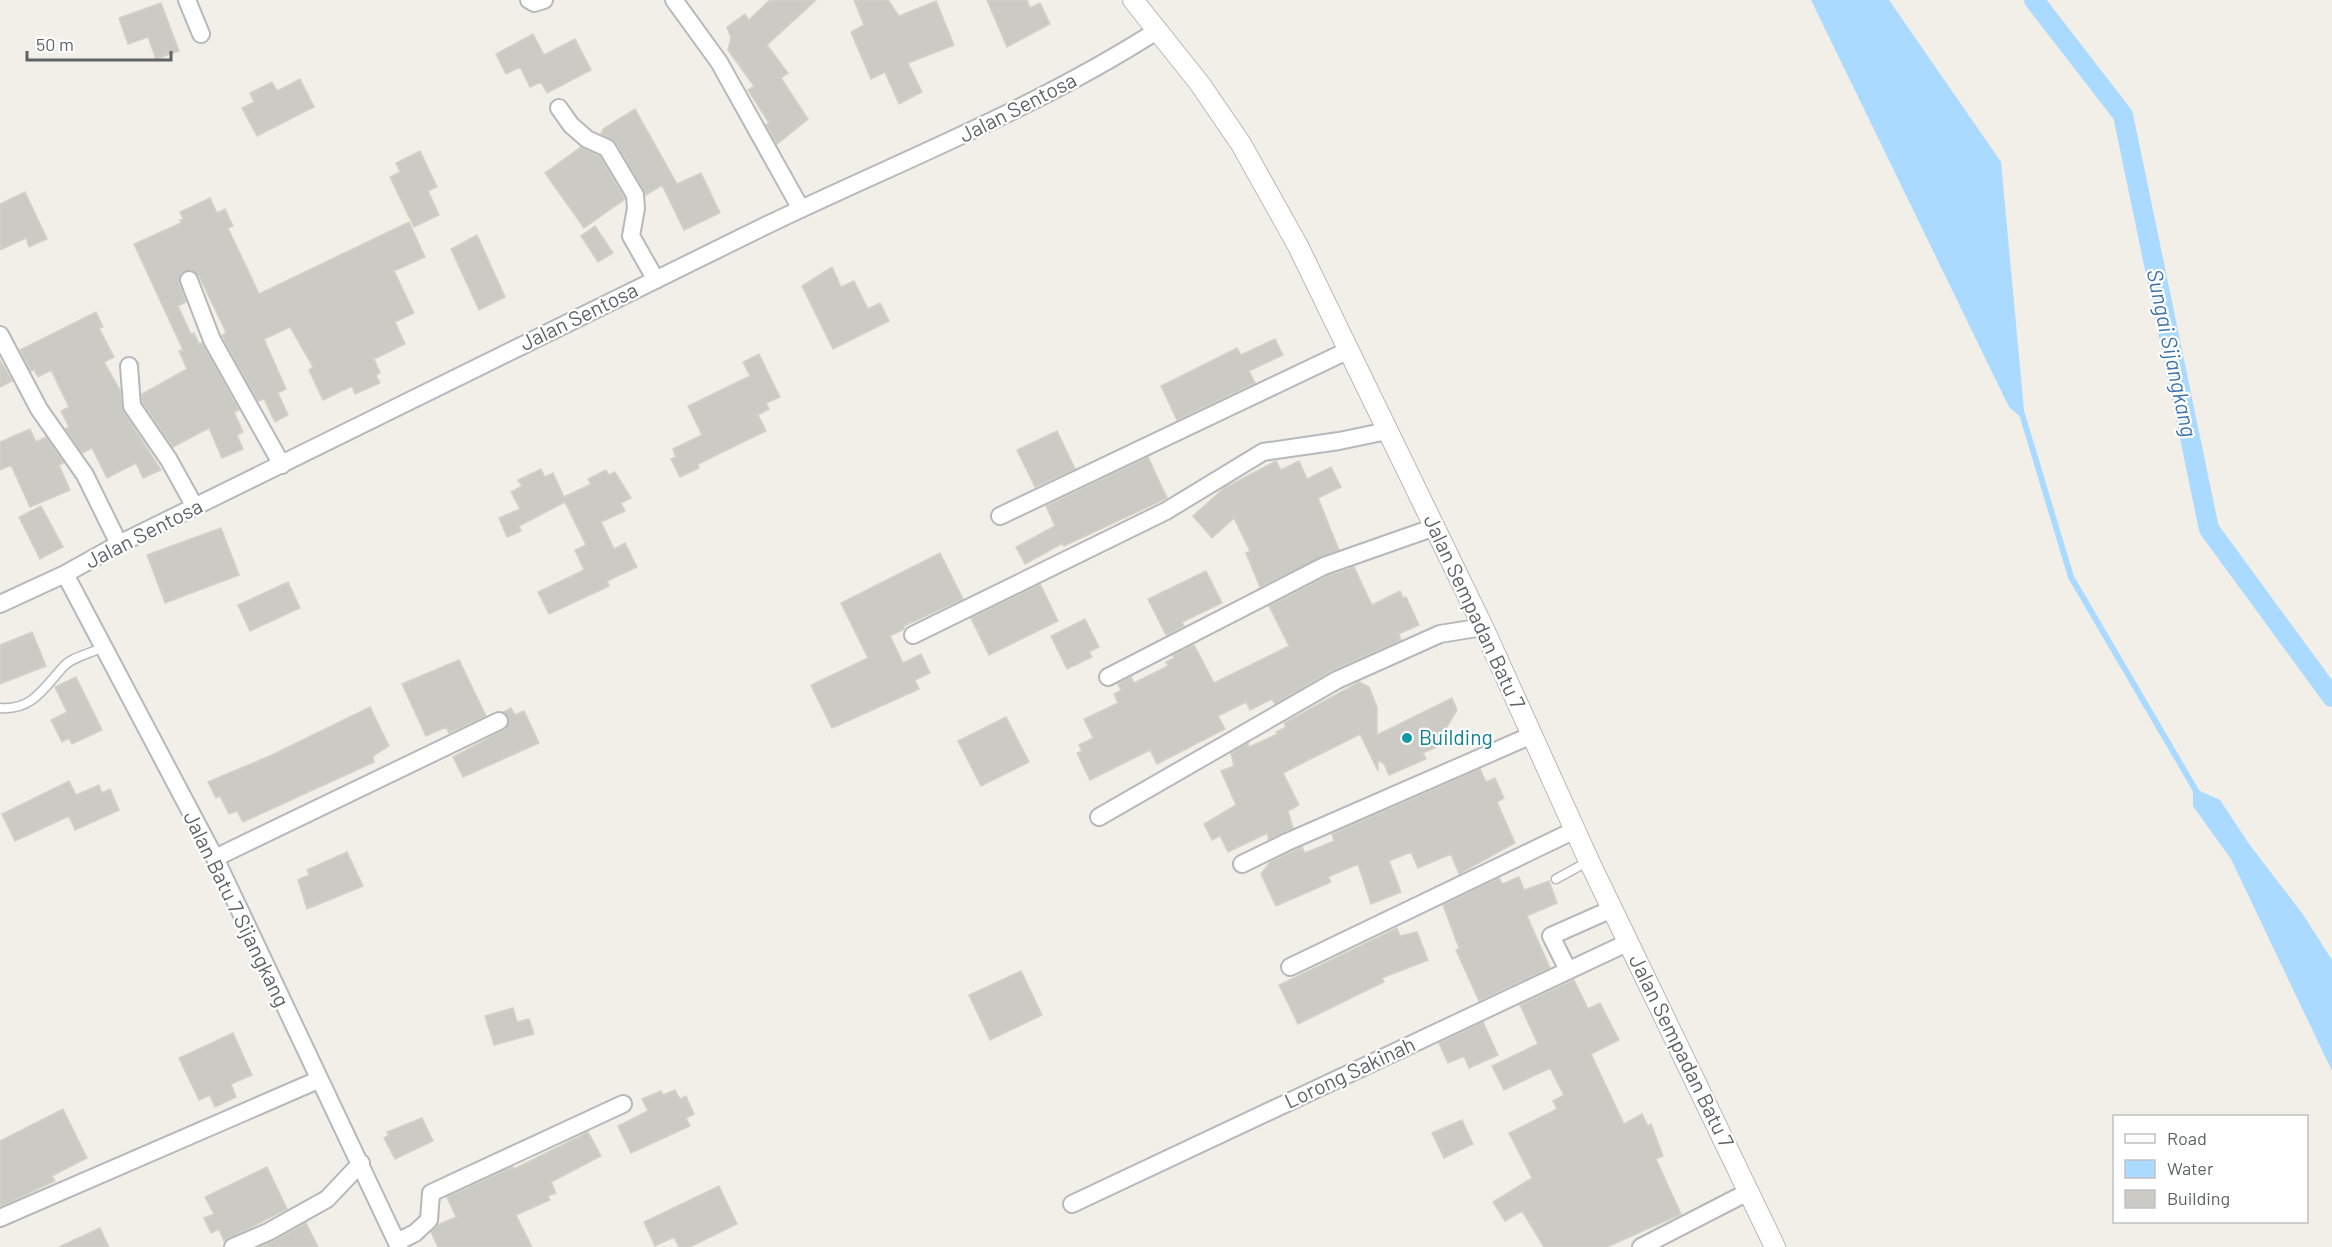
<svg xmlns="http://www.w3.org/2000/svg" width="2332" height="1247" font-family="Barlow,sans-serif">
	<rect width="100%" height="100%" fill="#f1efe8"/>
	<!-- water -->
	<path fill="#aadaff" d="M1811,0H1889L2001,162L2025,421L2009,407Z
		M2193,788L2220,800L2249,844L2302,913L2332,960V1071L2231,859L2193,806Z"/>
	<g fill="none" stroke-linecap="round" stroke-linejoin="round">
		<!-- stream -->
		<path stroke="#aadaff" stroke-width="6" d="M2022,414L2071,577L2198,794"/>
		<!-- canal -->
		<path stroke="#aadaff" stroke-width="20" d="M2034,0L2123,115L2209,529L2332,697"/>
	</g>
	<!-- building -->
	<path fill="#cccac5" stroke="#d6d1c6" stroke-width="1.5" d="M770,0H816L767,45L788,73L781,78L808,119L777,144L766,125L769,123L748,90L754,86L728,50L731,38L727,27L745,14L749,20Z
		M854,0H888L899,16L936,1L954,45L908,63L922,92L899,104L885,72L871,79L851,32L864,25Z
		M987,0H1027L1030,8L1040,3L1050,24L1007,47Z
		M161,3L179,51L156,59L148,37L128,44L119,18Z
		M533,34L544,55L575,39L591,70L547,93L541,82L530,87L520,67L506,74L496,54Z
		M300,79L314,107L257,136L242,108L254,102L250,93L272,82L277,91Z
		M635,109L677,184L701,173L720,213L684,230L662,185L646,195L616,143L601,134L603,129Z
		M581,147L600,156L625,199L584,228L545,173Z
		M420,151L437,187L428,191L439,215L414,227L390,177L400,172L396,163Z
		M25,192L47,239L29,247L26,238L0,250V204Z
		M210,198L217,213L225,209L233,226L228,228L259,294L409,222L425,257L394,271L414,313L395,322L405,344L374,359L380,373L376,375L380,383L355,394L352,386L323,400L309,370L313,367L290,327L264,339L286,389L278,393L288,415L275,422L264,399L258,401L222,336L226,332L199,276L191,270L181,273L179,283L186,302L178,306L191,334L194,333L199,344L202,343L239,410L234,412L243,432L237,435L243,449L222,458L209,428L173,447L142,402V394L187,369L179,351L183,350L134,244L181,223L180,220L183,219L180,212Z
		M595,226L613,253L598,262L581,236Z
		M477,235L505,297L479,310L451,249Z
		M832,267L841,287L854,281L868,309L880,303L889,321L833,349L802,286Z
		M96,312L103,327L99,328L114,357L104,362L120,390L123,411L161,470L143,478L136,463L107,478L92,448L82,453L65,429L69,427L61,411L69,407L51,370L38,377L34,370L31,371L20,350Z
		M1275,339L1283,355L1249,371L1255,383L1177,420L1161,386L1237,348L1241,355Z
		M759,354L780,397L766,403L769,409L758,415L766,431L698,464L699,468L680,477L671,459L676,457L673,449L702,435L688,406L750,376L743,362Z
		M0,360L12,381L0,387Z
		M30,429L36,442L46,437L64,463L59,465L70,490L30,507L11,465L0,470V442Z
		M1057,431L1075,469L1035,487L1017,450Z
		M1148,457L1167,498L1064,546L1063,543L1025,564L1016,547L1055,526L1046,506Z
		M1276,461L1281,470L1299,461L1307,479L1331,467L1341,487L1318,498L1339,550L1260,587L1246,553L1250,551L1234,518L1212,538L1193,516L1224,488Z
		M541,469L545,477L553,473L564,497L591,484L588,479L606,470L609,475L615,472L631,498L621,503L625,511L601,522L614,549L625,543L637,567L607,581L609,586L549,614L538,592L584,570L575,550L586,545L565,502L519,526L521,531L507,537L499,518L520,509L511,492L522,486L518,480Z
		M41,506L63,547L40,559L19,517Z
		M221,528L239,575L165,603L147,555Z
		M940,553L963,599L904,626V629L890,636L903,663L921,654L930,673L915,680L919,689L832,728L811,685L868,658L841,603Z
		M1354,567L1372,605L1400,591L1403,598L1406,597L1419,625L1399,634L1401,640L1333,670L1275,704L1272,699L1250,710L1246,702L1218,716L1225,729L1157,764L1150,750L1090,780L1077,753L1082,751L1079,745L1093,738L1084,719L1118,703L1114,694L1121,690L1118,684L1131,677L1134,683L1168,666L1166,662L1174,658L1173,655L1194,645L1214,683L1289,646L1269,606L1328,576Z
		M1206,571L1222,603L1182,622L1184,626L1166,635L1148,599Z
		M288,582L300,608L250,631L238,605Z
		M1040,584L1058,621L989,655L971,618Z
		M1085,619L1099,647L1089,652L1092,657L1067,669L1051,636Z
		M32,632L46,666L0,684V645Z
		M459,660L486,716L449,733L446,727L426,736L402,684Z
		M76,677L102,730L72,744L69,738L62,742L51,720L67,712L55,687Z
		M1359,682L1369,687L1377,707V735L1452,698L1457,710L1442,735L1446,743L1423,753L1426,759L1389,775L1384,764L1378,760V771L1360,734L1283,773L1299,805L1288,811L1293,828L1268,840V833L1228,852L1220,836L1212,840L1204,824L1236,805L1221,771L1234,766L1231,753L1248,743L1249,747L1278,734L1276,732L1286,727L1284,723Z
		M370,707L389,746L373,756L374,762L243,822L237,811L229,814L220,796L216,798L208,782L272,755Z
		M511,708L515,715L524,711L539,743L463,777L453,757L504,730L509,721L503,712Z
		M1006,717L1029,762L981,786L958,741Z
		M1480,769L1486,782L1495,778L1504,798L1497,802L1515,843L1459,874L1451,854L1418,868L1411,852L1389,861L1401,892L1371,904L1358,864L1328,877L1331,882L1276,906L1261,874L1270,862L1302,847L1305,853L1334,841L1332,834Z
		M69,781L76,795L99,785L102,793L110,789L119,810L75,830L69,816L15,841L2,814Z
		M347,852L363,886L307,909L298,880L309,875L307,870Z
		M1519,877L1524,890L1549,881L1557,903L1527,916L1550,968L1479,1001L1456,950L1459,948L1443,905L1499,878L1502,884Z
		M1397,928L1400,936L1417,932L1428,960L1382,978L1384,982L1298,1024L1279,985Z
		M1021,971L1042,1015L990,1040L969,995Z
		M1574,980L1588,1009L1600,1003L1619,1040L1591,1054L1624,1124L1642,1114L1648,1126L1651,1124L1663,1156L1656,1159L1681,1214L1607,1247H1544L1522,1211L1505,1221L1493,1202L1532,1178L1509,1133L1557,1109L1553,1101L1564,1095L1550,1068L1504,1090L1492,1066L1538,1044L1520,1005Z
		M513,1008L517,1022L529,1019L534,1034L494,1045L485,1016Z
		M1483,1022L1498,1055L1469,1068L1464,1056L1448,1063L1439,1043Z
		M233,1033L252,1075L231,1084L236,1097L215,1107L210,1095L199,1100L179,1058Z
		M675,1090L680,1099L686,1096L694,1114L686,1118L690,1126L631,1153L618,1126L648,1111L642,1099L661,1091L663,1095Z
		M63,1109L87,1158L52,1176L55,1181L0,1207V1141Z
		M422,1118L433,1141L395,1159L384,1138L389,1135L387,1132Z
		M1462,1120L1473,1144L1444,1158L1432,1133Z
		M588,1132L601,1156L551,1182L556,1193L548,1196L550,1200L516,1215L532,1247H438L431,1232L438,1225L456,1217L447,1197L513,1167L514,1169Z
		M267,1167L287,1209L224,1241L219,1229L211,1233L204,1218L214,1214L205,1197Z
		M719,1186L737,1224L690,1247H679L674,1237L655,1246L644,1222Z
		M306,1223L318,1247H260L273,1241Z
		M100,1228L109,1247H59Z"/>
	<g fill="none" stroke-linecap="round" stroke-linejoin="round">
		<!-- service casing -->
		<g stroke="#b5b8bc" stroke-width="11">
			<path id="service" d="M0,708C33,711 45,686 64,666C72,657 92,653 103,647
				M1556,879L1589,861"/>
		</g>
		<!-- minor casing -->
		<g stroke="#b5b8bc" stroke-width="20">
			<path id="minor" d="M187,0L201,34
				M529,0L534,3L544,0
				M674,0L719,62L801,209
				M559,108L571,125L587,139L607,148L635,195L636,208L631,236L656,280
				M189,280L212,340L282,465
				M0,335L39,409L85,475L119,544
				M129,366L132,406L169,460L195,507
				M1000,516L1349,350
				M65,574L215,858L399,1247
				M0,604L65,574L119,544C336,439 551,331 767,225C898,162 1035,109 1158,30
				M913,635L1166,511L1263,452L1339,441L1387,431
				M1108,677L1324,566L1435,527
				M1099,817L1337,680L1440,634L1483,627
				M215,858L499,721
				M1242,864L1287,842L1532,735
				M1290,967L1575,830
				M1568,970L1551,936L1612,909
				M1072,1204L1629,942
				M0,1218L318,1080
				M397,1242L415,1233L429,1220L431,1193L623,1104
				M233,1247L268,1232L327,1199L361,1163
				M1641,1247L1748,1192"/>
		</g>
		<!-- tertiary casing -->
		<g stroke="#b5b8bc" stroke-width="22">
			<path id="tertiary" d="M1133,0L1200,84L1241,144L1298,246L1483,627L1589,861L1775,1247"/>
		</g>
		<!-- service -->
		<use href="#service" stroke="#fff" stroke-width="8"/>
		<!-- minor -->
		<use href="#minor" stroke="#fff" stroke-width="16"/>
		<!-- tertiary -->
		<use href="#tertiary" stroke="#fff" stroke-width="20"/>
	</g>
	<!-- markers -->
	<circle fill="#0f9aa8" stroke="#fff" stroke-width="2" cx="1407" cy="738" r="6"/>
	<g text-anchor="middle" stroke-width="4.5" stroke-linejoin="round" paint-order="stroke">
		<!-- street labels -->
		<g font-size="21" fill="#5f6368" stroke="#fff">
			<text transform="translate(1018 108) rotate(-27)" y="7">Jalan Sentosa</text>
			<text transform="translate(579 317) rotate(-26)" y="7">Jalan Sentosa</text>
			<text transform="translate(144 534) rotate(-27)" y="7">Jalan Sentosa</text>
			<text transform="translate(1474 612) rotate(65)" y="7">Jalan Sempadan Batu 7</text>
			<text transform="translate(236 909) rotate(64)" y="7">Jalan Batu 7 Sijangkang</text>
			<text transform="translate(1681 1051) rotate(64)" y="7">Jalan Sempadan Batu 7</text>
			<text transform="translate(1350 1073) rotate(-25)" y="7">Lorong Sakinah</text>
		</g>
		<!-- culture labels -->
		<g font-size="21" fill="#0d838f" stroke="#fff" text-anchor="start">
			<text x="1419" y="745">Building</text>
		</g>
		<!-- water labels -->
		<g font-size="22" font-style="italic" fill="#4174aa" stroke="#fff">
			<text transform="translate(2172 353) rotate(78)" y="8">Sungai Sijangkang</text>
		</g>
	</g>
	<!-- legend -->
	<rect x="2113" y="1115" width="195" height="108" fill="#ffffff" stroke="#bfc1c3" stroke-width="1.5"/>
	<rect x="2125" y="1134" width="30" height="9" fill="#ffffff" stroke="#bfc1c3" stroke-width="1.5"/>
	<text x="2167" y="1145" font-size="18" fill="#5f6368">Road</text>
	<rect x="2125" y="1160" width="30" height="18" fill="#aadaff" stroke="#bfc1c3" stroke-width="1.5"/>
	<text x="2167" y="1175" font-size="18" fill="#5f6368">Water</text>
	<rect x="2125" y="1190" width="30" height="18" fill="#cccac5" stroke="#bfc1c3" stroke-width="1.5"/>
	<text x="2167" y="1205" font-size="18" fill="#5f6368">Building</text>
	<!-- scale -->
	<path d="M27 51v9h144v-9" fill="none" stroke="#5f6368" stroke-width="3"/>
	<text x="36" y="51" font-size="18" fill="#5f6368" stroke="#ffffff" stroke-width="4.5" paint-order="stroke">50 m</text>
</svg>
